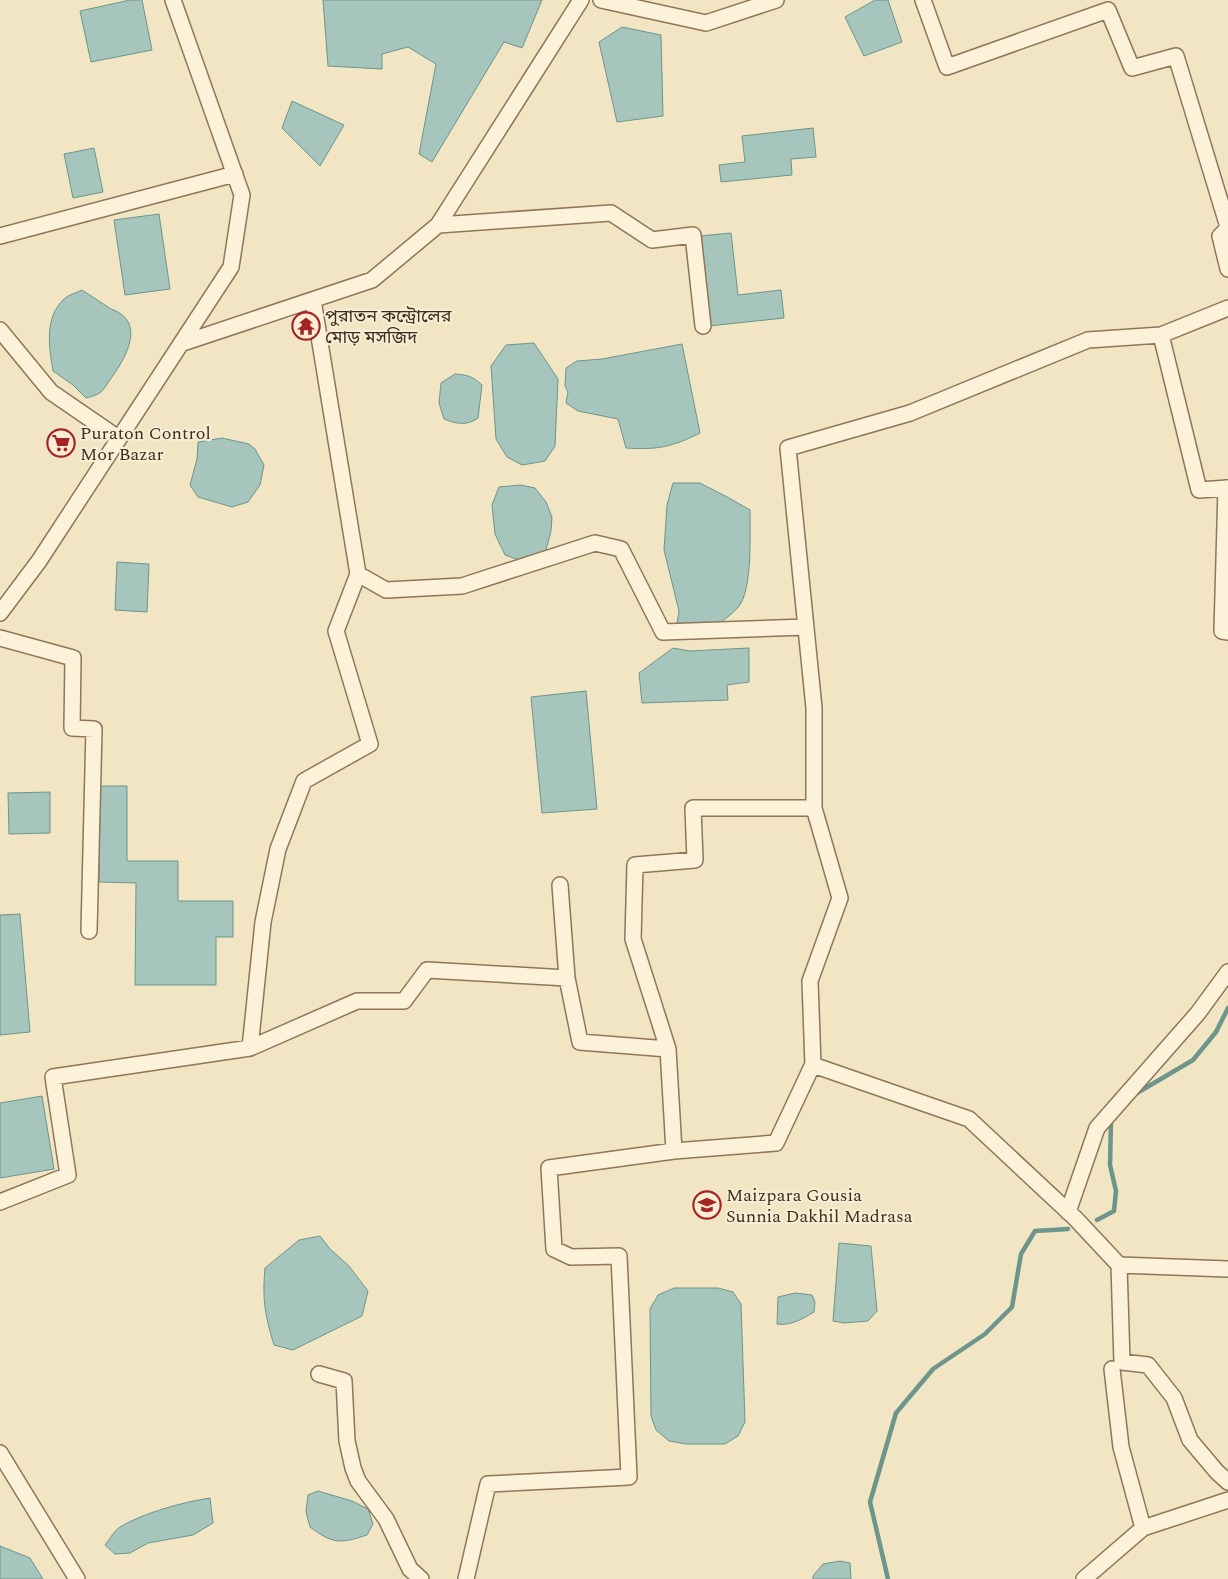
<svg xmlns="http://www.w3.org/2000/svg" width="1228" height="1579" font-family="Spectral,'Noto Sans Bengali',serif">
	<rect width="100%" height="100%" fill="#f2e5c4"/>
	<!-- water -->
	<path fill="#a6c5bc" stroke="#6c958b" d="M130,0H142L152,50L91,62L80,11Z
		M323,0H542L522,48L504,42L432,162L419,154L436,64L408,47L382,54V69L328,66Z
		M875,0H888L902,42L864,56L845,17Z
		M622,27L661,35L663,116L617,122L599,42Z
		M292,101L344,125L320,166L282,128Z
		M813,128L816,157L791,159L792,175L721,182L719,165L745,162L742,136Z
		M94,148L103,192L73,198L64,154Z
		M159,214L170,289L125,295L114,220Z
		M731,233L738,295L781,290L784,318L709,326L700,236Z
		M82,290L111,309C146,321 127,356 112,377C109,381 105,388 101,392C97,395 91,397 86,398L73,385L53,371C49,347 44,318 64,299C68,295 76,293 82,290Z
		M534,343L558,379L555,446L545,461L522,465L507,457L496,439L491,366L506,345Z
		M682,344L700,433C672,447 658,450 626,448L618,419L578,411L566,403L568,392L565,386L566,368L577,361L602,359Z
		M455,374C468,375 472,376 482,385L478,418C467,426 456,424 444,419L439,403L441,383Z
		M222,438L249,444L255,449L264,465L260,485L248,502L232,507L198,497L190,485L197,459L198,442Z
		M673,483H700L729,498L750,510C750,533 752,584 741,603C737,611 722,621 715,627L677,624L679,611L664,550L667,505Z
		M521,485L535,488L546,502L552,517L551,531L546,550L535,557L524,562L505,555L495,534L492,505L499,487Z
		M117,562L149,564L147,612L115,610Z
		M673,648L690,651L749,648V682L727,685L728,700L642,703L639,673Z
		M586,691L597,809L542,813L531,697Z
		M100,786H127V861H178V901H233V937H216V985H135L136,883L99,882Z
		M50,792V833L9,834L8,793Z
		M20,914L30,1032L0,1035V915Z
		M42,1096L54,1169L0,1178V1103Z
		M320,1236L330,1249L349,1266L368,1291L362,1316L293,1350L274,1345C265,1315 262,1300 265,1268L299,1240Z
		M839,1243L871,1246L877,1311L868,1321L844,1323L833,1321Z
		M674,1288H718L733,1292L741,1304L745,1422L738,1436L725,1444H686L669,1441L656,1430L651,1416L650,1309L658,1295Z
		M795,1293L812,1295L815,1302L814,1312C802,1319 791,1326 777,1324L778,1297Z
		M318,1491L352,1501L368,1509L373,1524L367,1535C340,1544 333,1544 310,1527L306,1512L308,1495Z
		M210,1498L213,1523L193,1535L148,1543L130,1553L115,1554L105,1545C109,1540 114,1531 120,1527C143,1513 183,1502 210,1498Z
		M0,1546L30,1558L43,1579H0Z
		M840,1561L850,1563L851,1579H813V1576L823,1564Z"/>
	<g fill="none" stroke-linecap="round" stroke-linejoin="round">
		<!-- stream -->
		<path stroke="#6c958b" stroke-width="4.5" d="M1137,1093L1193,1060L1216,1032L1228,1008
			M1097,1220L1114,1211L1116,1191L1110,1165L1111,1121
			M888,1579L870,1502L896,1413L933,1369L985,1334L1012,1307L1021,1254L1035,1231L1068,1229"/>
		<!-- minor casing -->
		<g stroke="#8f7658" stroke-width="18">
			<path id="minor" d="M601,0L706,23L776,0
				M923,0L947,67L1108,10L1132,68L1176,56L1228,227
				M438,225L611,213L652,240L693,235L703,326
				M1228,228L1220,236L1228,269
				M0,236L235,174
				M1228,308L1161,335L1088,340L910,413L788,448L814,708V808L840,898L810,981L813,1065L969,1119L1075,1218L1119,1265L1228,1269
				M0,330L51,392L118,438
				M1161,335L1199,490L1228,488
				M183,343L372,280L438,225L581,0
				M1226,488L1222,631L1228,632
				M358,574L386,590L462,586L595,543L621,549L663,632L806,627
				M0,613L39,561L231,267L242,195L173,0
				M0,638L73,658L72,728L94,729L89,931
				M560,885L567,978
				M250,1048L263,922L278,849L304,781L370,744L336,631L358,574L313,300
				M668,1049L633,939L635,865L695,860L693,808H814
				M674,1151L776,1143L813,1064
				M0,1202L68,1175L53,1077L250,1048L357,1001H404L427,970L567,978L580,1042L668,1049L674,1151L549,1168L554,1249L571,1257L619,1256L629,1477L488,1484L466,1579
				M1068,1212L1097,1128L1198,1013L1228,972
				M1119,1265L1122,1362L1148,1365L1174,1398L1190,1440L1217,1472L1228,1482
				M1112,1369L1121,1447L1143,1528
				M319,1374L344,1381L347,1441L353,1468L358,1481L386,1519L410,1569L421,1579
				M0,1453L77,1579
				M1084,1579L1143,1528L1228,1500"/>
		</g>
		<!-- minor -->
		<use href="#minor" stroke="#fcf1d9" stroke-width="15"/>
	</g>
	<!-- icons -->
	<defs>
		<g id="temple-ring" transform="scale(1.4375)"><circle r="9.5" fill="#f9eed5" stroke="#a42323" stroke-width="1.5"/><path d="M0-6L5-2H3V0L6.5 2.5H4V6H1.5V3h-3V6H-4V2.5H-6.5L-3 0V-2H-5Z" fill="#a42323"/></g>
		<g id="supermarket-ring" transform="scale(1.4375)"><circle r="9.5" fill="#f9eed5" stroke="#a42323" stroke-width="1.5"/><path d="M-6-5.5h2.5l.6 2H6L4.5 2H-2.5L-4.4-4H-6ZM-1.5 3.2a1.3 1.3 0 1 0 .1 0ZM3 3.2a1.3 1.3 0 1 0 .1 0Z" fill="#a42323"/></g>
		<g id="school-ring" transform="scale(1.4375)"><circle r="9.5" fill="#f9eed5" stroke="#a42323" stroke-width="1.5"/><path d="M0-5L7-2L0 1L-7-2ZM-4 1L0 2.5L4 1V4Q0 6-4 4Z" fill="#a42323"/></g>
	</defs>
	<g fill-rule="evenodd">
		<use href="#temple-ring" x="306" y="326"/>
		<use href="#supermarket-ring" x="61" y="443"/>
		<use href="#school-ring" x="707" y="1205"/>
	</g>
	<g text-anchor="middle" stroke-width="4" stroke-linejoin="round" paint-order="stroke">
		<!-- poi labels -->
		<g font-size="18" fill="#3e2d1e" stroke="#f9eed5" text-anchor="start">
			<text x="325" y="322">পুরাতন কন্ট্রোলের<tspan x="325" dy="21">মোড় মসজিদ</tspan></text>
			<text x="80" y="439">Puraton Control<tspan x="80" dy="21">Mor Bazar</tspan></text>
			<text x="726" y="1201">Maizpara Gousia<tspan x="726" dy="21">Sunnia Dakhil Madrasa</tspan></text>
		</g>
	</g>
</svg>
